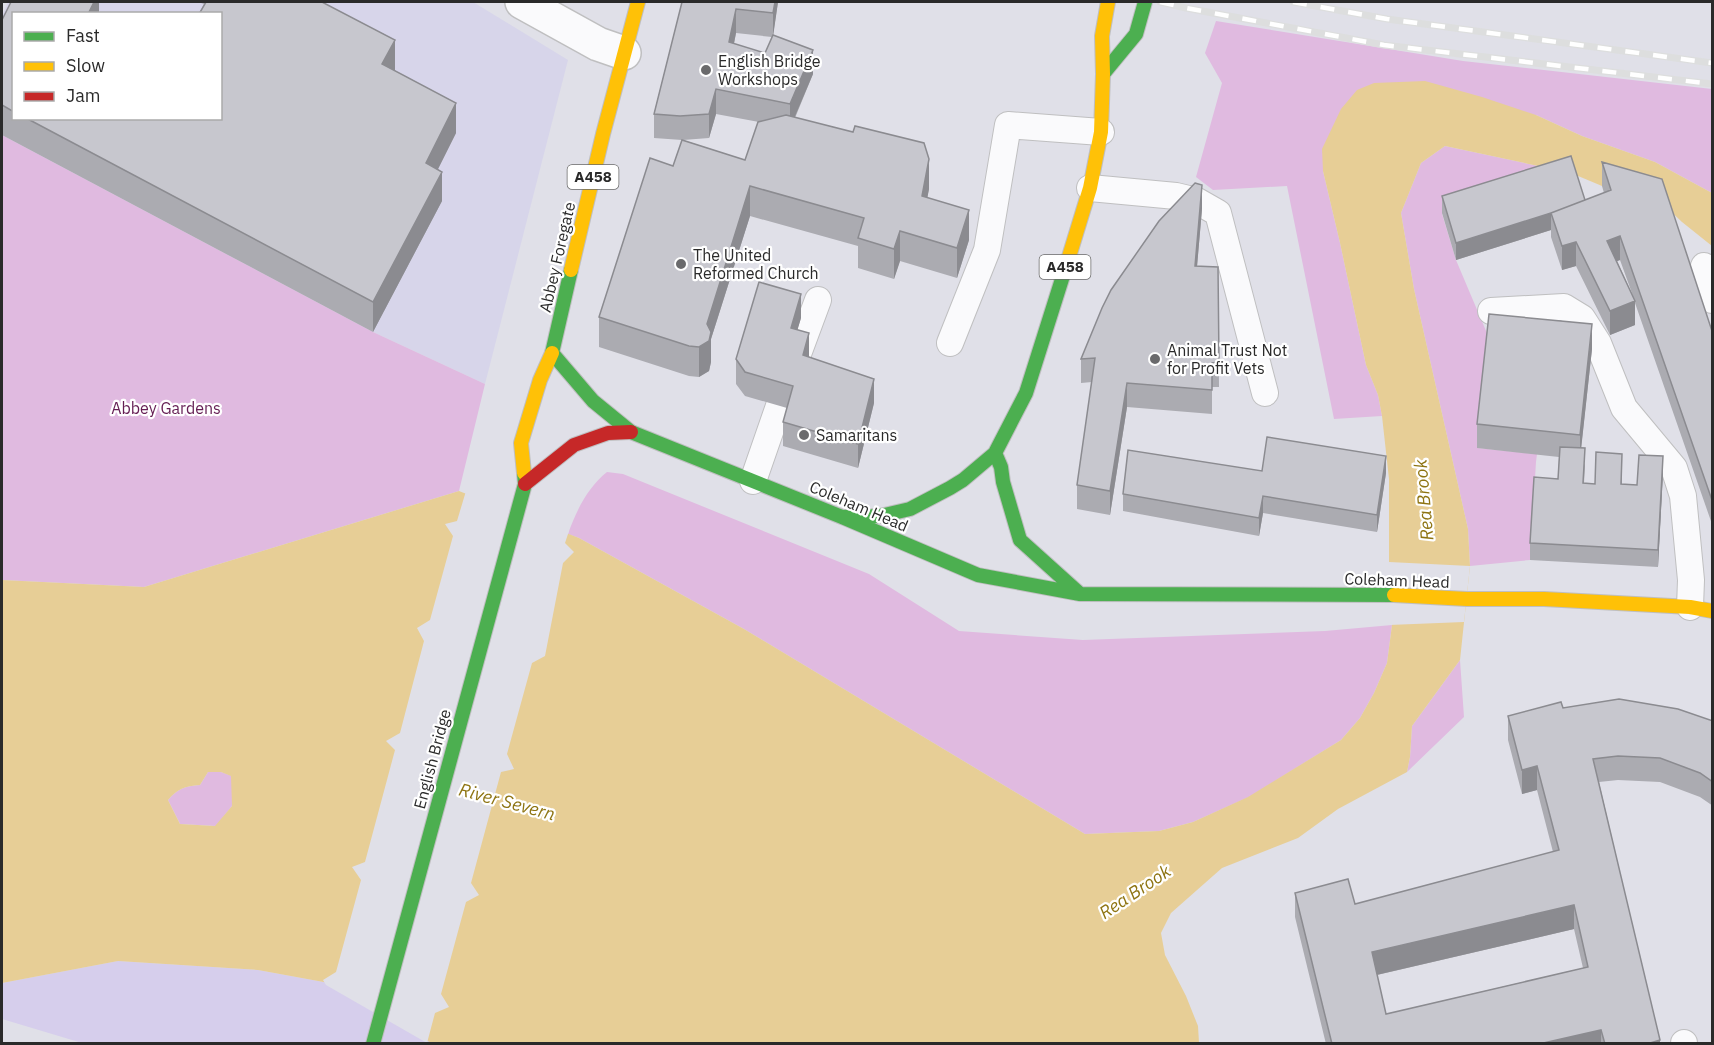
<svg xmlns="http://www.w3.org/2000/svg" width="1714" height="1045" font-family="'IBM Plex Sans',sans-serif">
	<rect width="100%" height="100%" fill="#e0e0e8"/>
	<!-- education -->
	<path fill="#d7d5ea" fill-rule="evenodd" d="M8,2H473L568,60L485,384L373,332L2,135V16ZM14,14H220V118H14Z"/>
	<!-- green -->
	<path fill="#e0bae0" d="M1216,21L1463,61L1712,89V193L1655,162L1582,136L1536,115L1323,171L1340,243L1366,365L1378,395L1382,416L1334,419L1287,186L1213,190L1196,177L1222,83L1205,53Z
		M2,135L373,332L485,384L459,491L144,587L2,580Z
		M1445,146L1571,173L1442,214L1456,260L1489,338L1478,448L1537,454L1536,462L1530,560L1470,566L1468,529L1414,289L1401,213L1421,163Z
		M607,472L623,474L869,574L959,631L1083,640L1325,631L1392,625L1387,663L1374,693L1360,718L1341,740L1249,797L1193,822L1159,831L1085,834L744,629L579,538L568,534C576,511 588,487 607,472Z
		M1460,660L1464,717L1407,772L1410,757L1412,726Z
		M208,772H221L232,776V806L216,826L180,824L168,800C177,789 185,786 200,785Z"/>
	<!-- sand -->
	<path fill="#d6ceec" d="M118,961L258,970L329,983L433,1043H82L2,1019V983Z"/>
	<!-- water -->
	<path fill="#e7ce96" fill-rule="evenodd" d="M1425,81L1482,97L1536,115L1582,136L1655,162L1712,193V246L1682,222L1662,203L1602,186L1571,173L1445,146L1421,163L1401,213L1414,289L1468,529L1470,566L1460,660L1412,726L1410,757L1407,772L1338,809L1298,838L1222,868L1171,913L1161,933L1165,955L1186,996L1198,1026L1199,1043L433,1044L329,983L258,970L118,961L2,983V580L144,587L459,491L579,538L744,629L1085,834L1159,831L1193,822L1248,797L1341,740L1360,718L1374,693L1387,663L1392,625L1389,562V479L1382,416L1378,395L1366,365L1340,243L1323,171L1322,149L1341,109L1357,90L1374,83ZM208,772H221L231,776L232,806L215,826L180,824L168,800C177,789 185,786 200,785Z"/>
	<!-- pier -->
	<path fill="#e0e0e8" d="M466,491L569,531L565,543L574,552L563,563L545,656L532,663L507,754L514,769L501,772L471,883L479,895L466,902L441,994L449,1007L435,1013L427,1043L326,985L323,980L336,972L361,880L352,867L365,862L395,750L386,741L400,733L424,641L417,628L430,620L453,536L445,524L457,521Z
		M1389,562L1470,566L1464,622L1389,625L1388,595Z"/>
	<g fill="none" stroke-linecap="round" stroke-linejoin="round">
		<!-- lane casing -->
		<g stroke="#bfbfc0" stroke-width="28">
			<path id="lane" d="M1090,188L1176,196L1197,201L1218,213L1265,393
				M1704,266L1712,300
				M1491,311L1564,307L1582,318L1598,343L1624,408L1674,468L1683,496L1691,580L1690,607
				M950,343L987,250L1008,125L1101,132
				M798,354L818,300
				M753,481L779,406
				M1684,1043V1044"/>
		</g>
		<!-- street casing -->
		<g stroke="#bfbfc0" stroke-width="36">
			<path id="street" d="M522,2L598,44L624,53"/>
		</g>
		<!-- fast casing -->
		<g stroke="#bfbfc0" stroke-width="16">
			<path id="fast" d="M1103,74L1136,34L1145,2
				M571,270L552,353L593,401L631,432L842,517L880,516L910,509L950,488L963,480L995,453L1026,393L1068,260
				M995,453L1001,467L1003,482L1020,540L1080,594
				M842,517L978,575L1080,594L1394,595
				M373,1044L525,484L524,473"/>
		</g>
		<!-- slow casing -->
		<g stroke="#bfbfc0" stroke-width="16">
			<path id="slow" d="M1068,260L1090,188L1101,132L1103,74L1102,36L1108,2
				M571,270L603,134L638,2
				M524,473L521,443L540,380L552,353
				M1394,595L1467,599H1544L1690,607L1712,611"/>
		</g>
		<!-- jam casing -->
		<g stroke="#bfbfc0" stroke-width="16">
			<path id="jam" d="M525,484L574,445L608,433L631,432"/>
		</g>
		<!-- lane -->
		<use href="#lane" stroke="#fafafc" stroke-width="26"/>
		<!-- street -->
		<use href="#street" stroke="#fafafc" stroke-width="33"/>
		<!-- fast -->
		<use href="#fast" stroke="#4caf50" stroke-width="14"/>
		<!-- slow -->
		<use href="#slow" stroke="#ffc107" stroke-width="14"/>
		<!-- jam -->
		<use href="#jam" stroke="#c62828" stroke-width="14"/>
		<!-- rail casing -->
		<g stroke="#dddede" stroke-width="7">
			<path id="rail" d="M1160,2L1186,8L1384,45L1712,84
				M1293,2L1387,19L1712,63"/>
		</g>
		<!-- rail -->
		<use href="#rail" stroke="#fff" stroke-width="4.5" stroke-dasharray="14" stroke-linecap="butt"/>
	</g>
	<!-- wall -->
	<path fill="#ababb1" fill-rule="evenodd" d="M11,2H99V14H14V118H220V14H199L204,4L198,2H322L395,40V71L456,103V133L438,169L442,172V201L373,332L2,135V20Z
		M682,2H778L773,35L813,74L795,118L929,189L927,198L969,240L957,278L900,261L894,279L858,268V246L750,216L711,339V362L709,371L699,377L689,376L599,347V317L673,166L682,140L654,138V114ZM736,33L772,37L765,53L734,44ZM716,114L759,122L745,160L683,140L709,138Z
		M1602,162L1713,334V527L1635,303V325L1610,335L1576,266L1562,270L1551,237V230L1456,260L1442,213V196L1585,200L1604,193L1602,186ZM1620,260L1633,296L1617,261Z
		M1202,209L1197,266L1218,267L1219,387H1212V414L1127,407L1110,515L1077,509V485L1092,382L1081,383V359Z
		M801,318L797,330L809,357L874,403L858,468L783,446V422L787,408L745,396L736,384V359Z
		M1592,349L1581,448L1585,466L1584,483L1595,484L1622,471V484L1637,485L1663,473L1658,567L1530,560V543L1558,479L1559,457L1477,448V424Z
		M1262,471L1386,473L1377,532L1263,513L1259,536L1123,511V494Z
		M1563,708L1713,721V806L1700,797L1660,782L1618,780L1599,782L1660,1044H1326L1295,917V893L1355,904L1553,852L1537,790L1522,794L1508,740V716ZM1574,929L1583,968L1386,1014L1377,975Z"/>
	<!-- shaded-wall -->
	<path fill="#8b8b90" d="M94,2H99V14H88Z
		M775,2H778L773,37V13Z
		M736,9V33L729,67V42Z
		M395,40V70L382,94V64Z
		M813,50V74L790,128V104Z
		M716,89V114L709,138V114Z
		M456,103V133L426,193V163Z
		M929,159V189L922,226V196Z
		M442,172V201L373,332V302Z
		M1202,185V209L1195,290V266Z
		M750,186V216L711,339V362L709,371L699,377V347Z
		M969,210V240L957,278V248Z
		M1551,213V230L1456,260V243Z
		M900,231V261L894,279V249Z
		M1620,236V260L1607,265V241Z
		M1576,242V266L1562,270V246Z
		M801,294V318L791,352V328Z
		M1635,301V325L1610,335V311Z
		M1592,324V349L1580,459V435Z
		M809,333V358L803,355Z
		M874,379V403L858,468V444Z
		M1127,383V407L1110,515V491Z
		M1386,456V473L1377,532V515Z
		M1663,456V473L1658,567V550Z
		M1263,496V513L1259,536V518Z
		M1537,766V790L1522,794V770Z
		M1574,905V929L1372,976V952Z
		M1601,1030V1044H1539Z
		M1660,1040V1044H1647Z"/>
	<!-- building -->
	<path fill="#c7c7ce" stroke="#8b8b90" stroke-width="1.5" fill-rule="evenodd" d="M11,2H94L88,14H14V112L2,105V20Z
		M206,2H322L395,40L382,64L456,103L426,163L442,172L373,302L26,118H220V14H199Z
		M682,2H775L773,13L736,9L729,42L765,53L773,35L813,50L790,104L716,89L709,114L680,116L654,114Z
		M786,115L853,132L855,126L924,143L929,159L922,196L969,210L957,248L900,231L894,249L858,238L864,218L750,186L707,324L711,332L709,341L699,347L689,346L599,317L650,158L673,166L682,140L745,160L758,122Z
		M1571,156L1585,200L1551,213L1456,243L1442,196Z
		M1602,162L1662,179L1713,334V503L1620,236L1607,241L1635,301L1610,311L1576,242L1562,246L1551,213L1611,190Z
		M1195,183L1202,185L1195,266L1218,267L1219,362L1212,363V390L1127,383L1110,491L1077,485L1095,358L1081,359L1102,308L1111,290L1159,221Z
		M759,282L801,294L791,328L809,333L803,355L874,379L858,444L783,422L793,386L745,372L736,359Z
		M1489,314L1592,324L1580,435L1477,424Z
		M1267,437L1386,456L1377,515L1263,496L1259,518L1123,494L1128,450L1262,471Z
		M1560,447L1585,448L1583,483L1595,484L1596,452L1622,454L1621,484L1637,485L1639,455L1663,456L1658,550L1530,543L1534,477L1558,479Z
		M1619,699L1678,709L1713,721V782L1700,773L1660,758L1618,756L1593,759L1660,1040L1647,1044H1605L1601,1030L1539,1044H1332L1295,893L1348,879L1355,904L1559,850L1537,766L1522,770L1508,716L1561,702L1563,708ZM1574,905L1588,967L1386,1014L1372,952Z"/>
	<!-- markers -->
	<g fill="#6a6a6c" stroke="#fff" stroke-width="2">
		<circle cx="706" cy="70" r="6"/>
		<circle cx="681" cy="264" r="6"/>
		<circle cx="1155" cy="359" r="6"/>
		<circle cx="804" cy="435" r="6"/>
	</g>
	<g text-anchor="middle" stroke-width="4.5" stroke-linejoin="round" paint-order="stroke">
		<!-- shield labels -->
		<g fill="#fff" stroke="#6a6a6a" stroke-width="1.5">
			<rect x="567.5" y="165" width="51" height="24" rx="4.5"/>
			<rect x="1039.5" y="255" width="51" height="24" rx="4.5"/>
		</g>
		<g font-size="15" font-weight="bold" fill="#2a2a2a">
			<text x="593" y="182">A458</text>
			<text x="1065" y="272">A458</text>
		</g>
		<!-- poi labels -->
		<g font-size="16" fill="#2a2a2a" stroke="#fff" text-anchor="start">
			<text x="718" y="67">English Bridge<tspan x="718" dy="18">Workshops</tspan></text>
			<text x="693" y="261">The United<tspan x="693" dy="18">Reformed Church</tspan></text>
			<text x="1167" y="356">Animal Trust Not<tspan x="1167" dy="18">for Profit Vets</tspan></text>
			<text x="816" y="441">Samaritans</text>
		</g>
		<!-- street labels -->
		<g font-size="16" fill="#2a2a2a" stroke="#fff">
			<text transform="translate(557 257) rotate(-77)" y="6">Abbey Foregate</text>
			<text transform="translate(859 506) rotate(23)" y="6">Coleham Head</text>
			<text transform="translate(1397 580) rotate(2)" y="6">Coleham Head</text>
			<text transform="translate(432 759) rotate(-75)" y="6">English Bridge</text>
		</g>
		<!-- park labels -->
		<g font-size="16" fill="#641d53" stroke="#fff">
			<text x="166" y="414">Abbey Gardens</text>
		</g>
		<!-- water labels -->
		<g font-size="18" font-style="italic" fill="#8e7412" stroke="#fff">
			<text transform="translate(1424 500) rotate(-95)" y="6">Rea Brook</text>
			<text transform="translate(507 802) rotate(15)" y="6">River Severn</text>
			<text transform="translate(1135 892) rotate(-34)" y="6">Rea Brook</text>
		</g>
	</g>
	<!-- border -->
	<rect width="1714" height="1045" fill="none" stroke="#2a2a2a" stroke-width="6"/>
	<!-- legend -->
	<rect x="12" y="12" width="210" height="108" fill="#ffffff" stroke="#aaaaaa" stroke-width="1.5"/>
	<rect x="24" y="32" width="30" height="9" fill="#4caf50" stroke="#aaaaaa" stroke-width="1.5"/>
	<text x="66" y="42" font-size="18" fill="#2a2a2a">Fast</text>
	<rect x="24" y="62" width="30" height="9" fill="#ffc107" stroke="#aaaaaa" stroke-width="1.5"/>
	<text x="66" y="72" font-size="18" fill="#2a2a2a">Slow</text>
	<rect x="24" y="92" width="30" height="9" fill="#c62828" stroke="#aaaaaa" stroke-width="1.5"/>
	<text x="66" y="102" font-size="18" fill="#2a2a2a">Jam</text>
</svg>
